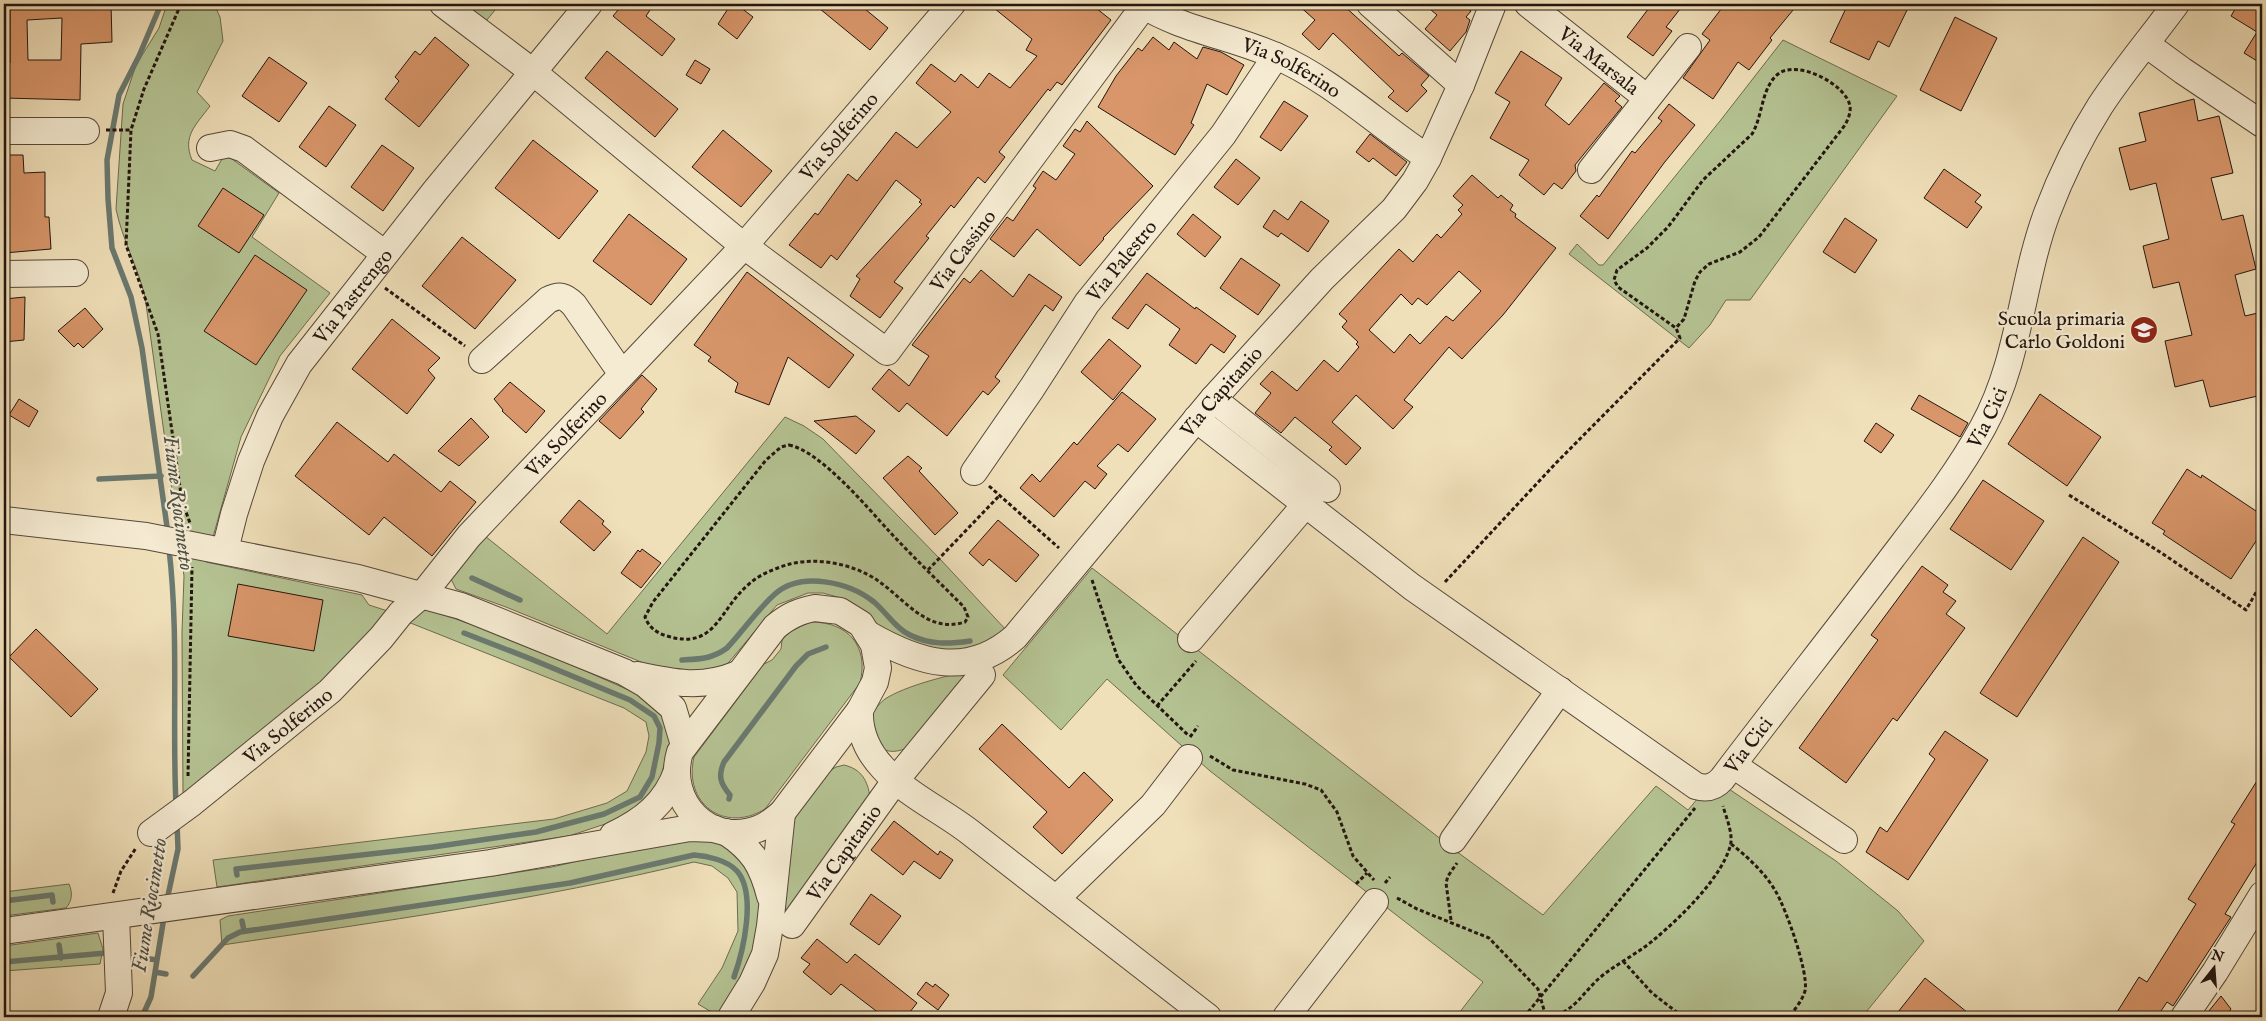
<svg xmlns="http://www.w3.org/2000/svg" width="2266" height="1021" font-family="'IM FELL English',serif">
	<rect width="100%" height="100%" fill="#f0e0ba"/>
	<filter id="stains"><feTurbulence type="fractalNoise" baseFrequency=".004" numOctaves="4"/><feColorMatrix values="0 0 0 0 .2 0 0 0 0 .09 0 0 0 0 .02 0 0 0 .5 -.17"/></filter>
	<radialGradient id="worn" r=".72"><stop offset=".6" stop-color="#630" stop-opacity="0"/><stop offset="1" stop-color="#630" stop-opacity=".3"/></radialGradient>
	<!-- green -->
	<path fill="#b5c393" stroke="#6c6c51" d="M167,4H214L220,17L223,41L197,92L210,106C196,125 182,136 192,160L215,171L225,154L279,193L252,237L330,293L280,356L241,437L206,562L362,595L369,605L394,613L344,672L246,750L183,793L182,632L184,576L145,297C138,267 122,239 116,209L123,104L136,65L159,28Z
		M465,4H500L486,21Z
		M1783,40L1897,96L1750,300H1726L1710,325L1689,348L1569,254L1577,244L1599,265H1603L1720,121Z
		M785,417L804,426L823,439L940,559L1007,631L987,646L939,655L880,628L869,615L855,605L841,598L823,593H808L777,605L729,662L719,671L706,674L646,664L506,607L456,589L449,575L480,532L607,634Z
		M1092,568L1460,854L1543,915L1656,786L1688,810L1714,779L1836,861L1898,911L1924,941L1862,1017H1456L1483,982L1210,771L1107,679L1061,730L1003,675Z
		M427,610C503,632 575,667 647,698L657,705L671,738L658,788L634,811L608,823L569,836L217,887L213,860L554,819L607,803L627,791L646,752L649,736L646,722L624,708L403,620L418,611Z
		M811,622C849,622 869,647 860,683L765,809C724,834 683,803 694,757L764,664L772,660L781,649L782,640L790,631Z
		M972,671L910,747C897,752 890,754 877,746L868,721C873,713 877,705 885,699C905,686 948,675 972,671Z
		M844,765C861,769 868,780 870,798L781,928L789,823L826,773L836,767Z
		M679,838L721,842L734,849L760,893L759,926L754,950L745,977L720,1017L698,1004L722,968L738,931L737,892L728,878L712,866L694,862C538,900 380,922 222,945L220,920L228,916L552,867Z
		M69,884C73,893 72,901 66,908L4,916V892Z
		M98,933L103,949L100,964L4,971V946Z"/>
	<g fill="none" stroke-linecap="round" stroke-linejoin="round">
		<!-- stream -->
		<path stroke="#6a7a71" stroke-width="5.5" d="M161,4L139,56L119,95L107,160L108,199L112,248L131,297L142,348L168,534
			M99,479L161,476
			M169,549C179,634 172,720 176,806
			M472,578L520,600
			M682,660C700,659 712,659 727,648C743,631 757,610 775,594C801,571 849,582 874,602C887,613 895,628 910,635C930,645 949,644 970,641
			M729,799L730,795C720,783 718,776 724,762L796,666L808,654L826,647
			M237,875L236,869L433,847L536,832L604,814L640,797L652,777L659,743L660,728L654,716L630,700L531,659L464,633
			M167,900L178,849L177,823
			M4,901L52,895L53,902
			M242,921L244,931
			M59,945L61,958
			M136,957L157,960
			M4,962L106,953
			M155,972L166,974
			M193,976L228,938L240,932L570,883L694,855C707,856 727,860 737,871C757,894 743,952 734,977
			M142,1017L151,997L164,917"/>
	</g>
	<!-- building -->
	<path fill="#d8966a" stroke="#22150f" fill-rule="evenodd" d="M10,4H111L112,42L81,44L80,100L4,98V63H10ZM62,18L61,60H28L27,20Z
		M623,4H654L646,16L675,39L662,56L613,16Z
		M731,4H736L753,17L737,39L718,24Z
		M814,4H859L888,28L870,50Z
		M989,4H1091L1111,20L1062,85L1057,82L1050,91L1048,89L999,152L1005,157L985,183L978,177L954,208L951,205L926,236L929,238L894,282L903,288L880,318L850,296L860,279L856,276L922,204L919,202L921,200L896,180L837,260L831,255L821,268L789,245L815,213L818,215L848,174L857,181L896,132L917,148L951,112L916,83L931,64L955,82L961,74L978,88L989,73L1010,88L1037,56L1026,50L1032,39Z
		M1297,4H1342L1399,56L1402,53L1429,76L1421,85L1427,91L1407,112L1388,97L1394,91L1333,33L1319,50L1302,34L1315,20Z
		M1424,4H1462L1471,11L1466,17L1470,20L1466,32L1450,51L1425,29L1437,15Z
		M1652,4H1684L1666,27L1672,31L1653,56L1627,37Z
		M1725,4H1798L1770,38L1772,40L1749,70L1738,62L1713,99L1683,78L1710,40L1702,34Z
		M1848,4H1910L1889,47L1878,41L1869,60L1830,42Z
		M2238,4H2262V64L2244,53L2257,32L2231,16Z
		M1955,17L1997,38L1961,111L1920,90Z
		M435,37L469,65L419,127L385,99L399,81L395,77L415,51L420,55Z
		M1153,37L1169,50L1174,42L1197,59L1203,47L1221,52L1244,65L1227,95L1207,84L1191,123L1194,125L1175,155L1098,107L1116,76L1138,48L1142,51Z
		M607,51L678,109L655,137L585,78Z
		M1521,51L1562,78L1545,105L1569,125L1604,83L1620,96L1615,101L1622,107L1575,165L1576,171L1562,189L1554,183L1544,195L1519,175L1529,160L1490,138L1510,102L1495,93Z
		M269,57L307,83L279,122L242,96Z
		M695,60L710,69L701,84L686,75Z
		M2194,99L2198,121L2219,116L2233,173L2211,178L2222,220L2243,215L2256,269L2235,275L2245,316L2262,312V371L2258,372L2262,395L2210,407L2203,380L2175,387L2165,341L2192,335L2179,282L2153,288L2143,246L2169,239L2156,183L2130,190L2119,148L2146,141L2139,113Z
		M1284,101L1308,116L1281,151L1260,137Z
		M1669,104L1695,125L1664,163L1608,239L1580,216L1597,195L1599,197L1632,151L1635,153L1662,121L1658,118Z
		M329,106L356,125L326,167L299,147Z
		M1087,121L1153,186L1103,238L1104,239L1080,266L1037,229L1014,257L990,239L1007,217L1013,221L1036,188L1033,186L1043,171L1056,180L1075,154L1063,146L1075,129L1080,132Z
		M723,130L772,171L741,207L692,167Z
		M1370,134L1407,162L1396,176L1373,158L1369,162L1356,152Z
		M533,140L598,191L559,239L495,188Z
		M382,145L414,168L383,211L351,187Z
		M4,155H23L24,173L45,172V217H49L51,249L4,253Z
		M1236,159L1260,178L1238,205L1214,187Z
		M1944,169L1981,195L1975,202L1982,207L1967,228L1924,198Z
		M1472,175L1498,198L1501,195L1513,205L1510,210L1516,214L1515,217L1556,248L1503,315L1462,359L1449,347L1404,400L1413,407L1393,429L1356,395L1332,422L1361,448L1346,465L1329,450L1332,447L1295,417L1281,433L1255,413L1271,393L1260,384L1272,371L1297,391L1324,360L1338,372L1359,347L1356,344L1358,342L1342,327L1347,321L1339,314L1399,249L1413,262L1437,234L1441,238L1462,214L1458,210L1463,205L1453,196ZM1459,271L1481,291L1453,321L1446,316L1420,344L1410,334L1394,353L1369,330L1401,294L1412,305L1418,298L1427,305Z
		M223,188L264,215L239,253L198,226Z
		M1301,201L1329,221L1308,252L1281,233L1278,237L1263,227L1274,210L1288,220Z
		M629,214L687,259L651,305L593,261Z
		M1193,214L1221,237L1205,257L1177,234Z
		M1845,218L1877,240L1855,273L1823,252Z
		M462,237L516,280L475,329L422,286Z
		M255,255L307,290L256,365L204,331Z
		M1241,258L1280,285L1258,315L1220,288Z
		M981,270L1013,297L1029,274L1062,297L1053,311L1045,305L995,377L1000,381L988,395L983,391L947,436L907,403L899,412L872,389L889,369L909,386L929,356L912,345L964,278L970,283Z
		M747,272L854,355L829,388L788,357L769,405L735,392L738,383L708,361L711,357L694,345Z
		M1147,273L1195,309L1196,307L1236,336L1224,353L1211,344L1196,364L1169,345L1180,329L1146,304L1128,329L1112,318Z
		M25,297L24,340L4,342V299Z
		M85,308L103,329L83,348L78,343L74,347L58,331Z
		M392,319L440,358L428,370L435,378L407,414L352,369Z
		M1109,339L1141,366L1113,400L1081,372Z
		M642,375L657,389L641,409L644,412L620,439L599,421Z
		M510,382L545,411L526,433L502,411L503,410L494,399Z
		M1122,392L1156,419L1128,452L1118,444L1097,466L1107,474L1095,489L1085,481L1054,517L1020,488L1032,474L1040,482L1074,442L1077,445Z
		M2040,394L2101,437L2067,486L2008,444Z
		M1919,395L1968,423L1960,437L1911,409Z
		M19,399L38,411L29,427L9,415Z
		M856,416L875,431L856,454L814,421Z
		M471,418L489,437L459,466L438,451Z
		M337,422L388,462L394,454L441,492L450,481L476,502L432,556L384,517L369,535L295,476Z
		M1876,423L1894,435L1881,453L1864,441Z
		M908,456L922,468L919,471L958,513L935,535L883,478Z
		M2187,469L2201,478L2202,475L2262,515V532L2231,579L2163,534L2165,531L2152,523Z
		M1983,480L2044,521L2011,570L1950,529Z
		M579,500L604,521L602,524L611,532L594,551L560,522Z
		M998,520L1039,555L1016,582L989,559L983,566L969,553Z
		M2083,537L2119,562L2017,717L1980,693Z
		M642,549L661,563L641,588L621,573L638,550L640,552Z
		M1922,566L1948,585L1943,592L1956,601L1946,614L1965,628L1897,721L1893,718L1846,783L1799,748L1878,640L1871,635Z
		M238,584L323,600L314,651L228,636Z
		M36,629L98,689L71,717L9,657Z
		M1002,724L1069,788L1084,772L1113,800L1062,854L1033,827L1047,812L979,749Z
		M1945,731L1988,760L1908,880L1866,852L1880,827L1887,832L1935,759L1929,754Z
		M2262,773V854L2225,914L2231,917L2173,1006L2167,1002L2157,1017H2114L2139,977L2147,982L2196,904L2188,899L2235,824L2231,822Z
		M894,821L938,855L940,851L953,860L940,879L914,861L903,875L871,850Z
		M871,894L901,916L879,945L850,924Z
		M817,939L847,963L855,954L917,1003L906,1017H884L841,984L831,995L803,972L810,964L801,958Z
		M1925,978L1973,1017H1894Z
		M926,982L933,987L935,984L949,995L938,1010L917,994Z
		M2221,996L2231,1009L2225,1017H2204Z"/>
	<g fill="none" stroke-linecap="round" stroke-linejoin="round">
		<!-- minor casing -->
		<g stroke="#56483a" stroke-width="28">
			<g id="minor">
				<path id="s1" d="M443,4L533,72L735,239L887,352L1144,6"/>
				<path id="s2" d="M1141,4C1182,30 1231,36 1276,56C1330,79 1378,125 1428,158"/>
				<path d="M1370,4L1461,85"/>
				<path id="s3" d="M1528,4L1647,98"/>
				<path d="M2146,44L2183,71L2262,124"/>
				<path d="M4,131H86"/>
				<path d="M210,148L230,144L244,149L385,254"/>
				<path d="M1591,170L1688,47"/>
				<path d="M4,274L75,273"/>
				<path d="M482,360L548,300C560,294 565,296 574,305L622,374"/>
				<path d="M1213,399L1327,489"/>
				<path id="s4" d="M1196,419L1412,587L1696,786C1706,789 1714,788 1722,779C1778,705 1836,632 1892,558C1924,516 1958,473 1983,427C2020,360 2021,283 2047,213C2061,176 2079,139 2100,106C2123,71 2151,38 2176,4"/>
				<path id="s5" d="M974,472L1032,388L1087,303L1223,135L1276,56"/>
				<path d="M4,520L146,536L358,578L461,606L624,672L645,684L673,708L684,745"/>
				<path id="s6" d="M225,550L234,514L251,461L270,416L299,364L435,191L589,4"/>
				<path d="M815,608L840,611L861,624L874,645L878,668L875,682L860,710L782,813C775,819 768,825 760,828C709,849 665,801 680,752L775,627C788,616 799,611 815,608Z"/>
				<path id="s7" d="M868,634C918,663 967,679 1015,637L1213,399L1322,279L1394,209L1415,181L1428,158L1461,85L1493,4"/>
				<path d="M1191,639L1305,505"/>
				<path d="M637,675C674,683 702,689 738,674"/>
				<path d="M860,710C859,732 868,752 883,768C907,795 943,811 971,833C1050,894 1129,956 1208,1017"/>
				<path d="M1733,765L1844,840"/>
				<path d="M726,832C753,850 762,865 770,896"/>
				<path id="s8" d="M151,833L192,803L330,691L381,638L401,613L423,594L469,536L745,245L952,4"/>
				<path d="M613,835C643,821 666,803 677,771"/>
				<path d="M1453,840L1560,690"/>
				<path d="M1056,899L1153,805L1189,758"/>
				<path id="s9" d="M792,925L895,781L982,675"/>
				<path d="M4,931L490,863L690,828L715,829"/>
				<path d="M111,1017L119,993L116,916"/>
				<path d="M731,1017L752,983L765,954L770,926L782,813"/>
				<path d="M1286,1017L1375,902"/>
				<path d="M2184,1017L2215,972L2262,895"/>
			</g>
		</g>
		<!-- path -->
		<path stroke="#22150f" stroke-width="3" stroke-dasharray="4 2.5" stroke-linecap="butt" d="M181,4L144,89L131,130L126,245L158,334L182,501L190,523
			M106,130H131
			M385,288L465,346
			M789,445C820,451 867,507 889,531C913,557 939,582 964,607L968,617L965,622C927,634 905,599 877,580C853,564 818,557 790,564C776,568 760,574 749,584C719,609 716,651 667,636C657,633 649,628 645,617L653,602L766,460L781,447Z
			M989,486L1059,548
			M2069,495L2160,552L2246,610L2262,582
			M928,570L999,496
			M1092,580L1118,659L1136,685L1189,736
			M1445,582L1556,463L1680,338L1676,328L1618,287L1614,280L1617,270L1647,248L1668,227L1703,180L1752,134C1763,116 1761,88 1778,74C1797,59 1846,84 1850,106C1851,113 1848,119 1845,125L1759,237L1740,252L1709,264L1700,272L1695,281L1684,319L1676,328
			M1157,706L1196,661
			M1190,737L1198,726
			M1210,756L1233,770L1305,784L1321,790L1337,812L1353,856L1374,880
			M188,776L192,567
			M1731,844C1748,857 1766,874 1776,892C1786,909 1809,973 1805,991C1802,1001 1795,1009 1789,1017
			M1385,883L1390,877
			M1356,884L1367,873
			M113,893L121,871L136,848
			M1397,898L1417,909L1489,938L1538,989L1546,1017
			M1451,920L1446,883L1448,876L1457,863
			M1623,961L1652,993L1683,1017
			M1524,1017L1695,808
			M1551,1017C1577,1010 1583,991 1603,975C1620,962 1640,952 1656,938C1682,916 1720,879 1730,847C1734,835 1726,817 1723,806"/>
		<!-- minor -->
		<use href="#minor" stroke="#f5ebd2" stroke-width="26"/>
	</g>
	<!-- icons -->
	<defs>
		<g id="school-disc" transform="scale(1.4375)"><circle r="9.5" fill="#8f2418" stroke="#f5ebd2"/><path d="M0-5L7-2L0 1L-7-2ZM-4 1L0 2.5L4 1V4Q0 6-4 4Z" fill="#fff"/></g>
	</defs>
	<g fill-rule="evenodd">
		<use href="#school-disc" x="2144" y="330"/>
	</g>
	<g text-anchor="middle" stroke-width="4.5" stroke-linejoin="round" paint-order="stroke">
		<!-- street labels -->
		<g font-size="20" fill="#22150f" stroke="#f5ebd2">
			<text dy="7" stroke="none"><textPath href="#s3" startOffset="91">Via Marsala</textPath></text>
			<text dy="7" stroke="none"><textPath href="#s2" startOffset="164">Via Solferino</textPath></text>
			<text dy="7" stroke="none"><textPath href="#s8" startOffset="982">Via Solferino</textPath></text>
			<text dy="7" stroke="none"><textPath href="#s1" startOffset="691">Via Cassino</textPath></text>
			<text dy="7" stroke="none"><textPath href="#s5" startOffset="258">Via Palestro</textPath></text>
			<text dy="7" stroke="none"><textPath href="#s6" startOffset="288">Via Pastrengo</textPath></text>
			<text dy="7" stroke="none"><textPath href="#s7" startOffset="480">Via Capitanio</textPath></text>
			<text dy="7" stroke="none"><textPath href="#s4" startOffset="1098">Via Cici</textPath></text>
			<text dy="7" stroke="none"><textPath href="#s8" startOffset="578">Via Solferino</textPath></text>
			<text dy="7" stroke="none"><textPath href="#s8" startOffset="174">Via Solferino</textPath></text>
			<text dy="7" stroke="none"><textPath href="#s4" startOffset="692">Via Cici</textPath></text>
			<text dy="7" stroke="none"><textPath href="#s9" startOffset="89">Via Capitanio</textPath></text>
		</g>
		<!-- poi labels -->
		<g font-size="20" fill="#22150f" stroke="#f5ebd2" text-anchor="end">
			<text x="2125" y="325">Scuola primaria<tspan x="2125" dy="23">Carlo Goldoni</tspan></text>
		</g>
		<!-- water labels -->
		<g font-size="21" font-style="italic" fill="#4c5048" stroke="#f5ebd2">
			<text transform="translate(179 503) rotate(83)" y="7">Fiume Riocimetto</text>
			<text transform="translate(149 905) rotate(-81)" y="7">Fiume Riocimetto</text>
		</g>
	</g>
	<!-- margin -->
	<rect width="2266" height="1021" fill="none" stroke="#f0e0ba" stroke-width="20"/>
	<rect x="5" y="5" width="2256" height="1011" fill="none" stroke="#22150f" stroke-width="2.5"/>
	<rect x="10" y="10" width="2246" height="1001" fill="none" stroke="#22150f"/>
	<!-- north arrow -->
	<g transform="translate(2214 968) rotate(17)" stroke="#f5ebd2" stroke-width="4" paint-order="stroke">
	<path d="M0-4L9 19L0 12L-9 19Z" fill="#22150f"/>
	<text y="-8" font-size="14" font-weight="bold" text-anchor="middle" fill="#22150f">N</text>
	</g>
	<rect width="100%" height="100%" filter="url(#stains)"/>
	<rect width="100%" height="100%" fill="url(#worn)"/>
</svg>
